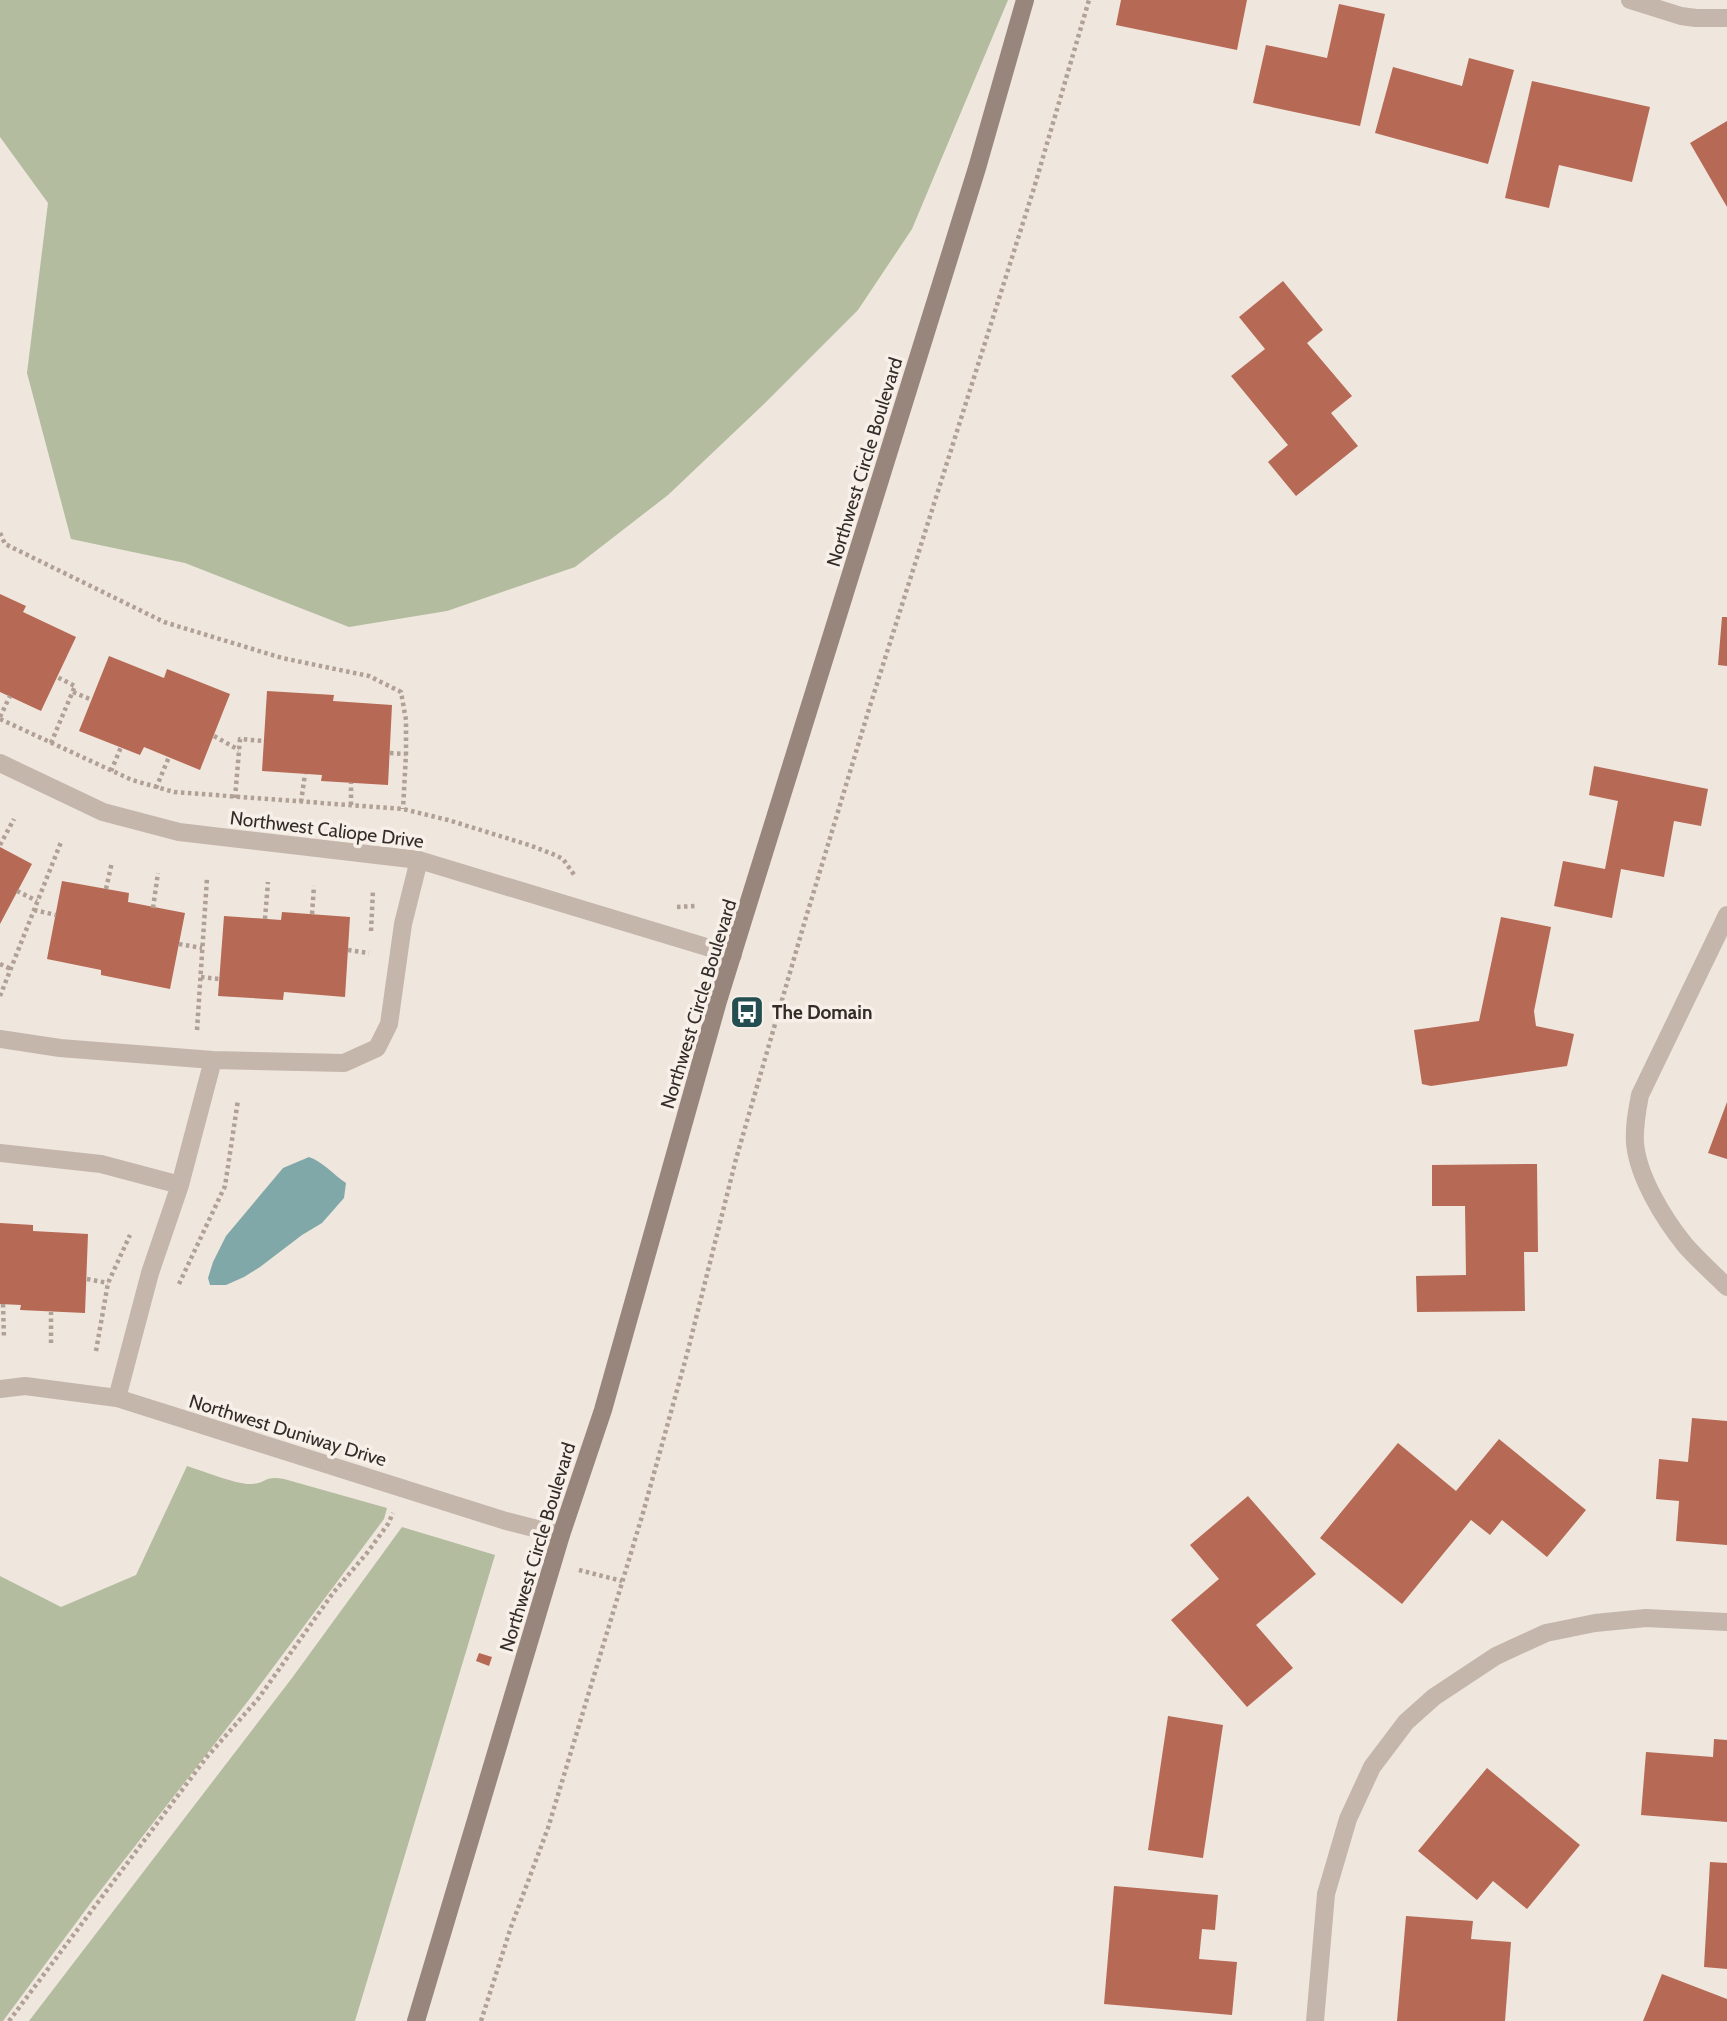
<svg xmlns="http://www.w3.org/2000/svg" width="1727" height="2021" font-family="Cabin,sans-serif">
	<rect width="100%" height="100%" fill="#efe6dd"/>
	<!-- green -->
	<path fill="#b3bc9f" d="M0,0H1008L912,229L858,310L764,404L668,495L575,567L447,611L349,627L185,563L71,539L27,373L48,203L0,137Z
		M187,1466C203,1471 237,1485 252,1484C267,1483 264,1475 284,1479L387,1508L384,1519L248,1701L93,1900L3,2021H0V1576L61,1607L136,1575Z
		M402,1527L495,1555L355,2021H29L292,1678Z"/>
	<!-- water -->
	<path fill="#80a8a8" d="M309,1157C322,1161 334,1175 346,1183L344,1198L322,1223L302,1235L260,1267L244,1277L226,1285H210L208,1278L213,1262L226,1236L283,1168Z"/>
	<!-- building -->
	<path fill="#b66954" d="M1121,0H1247L1237,50L1116,25Z
		M1339,4L1385,14L1360,126L1253,103L1266,45L1327,58Z
		M1469,58L1514,70L1488,164L1375,133L1393,67L1462,86Z
		M1532,81L1650,107L1632,182L1559,165L1549,208L1505,198Z
		M1727,121V207L1690,143Z
		M1283,281L1323,330L1307,343L1352,396L1331,413L1358,446L1296,496L1268,462L1288,445L1231,376L1265,349L1239,317Z
		M0,594L26,606L23,612L76,637L41,711L0,692Z
		M1722,617H1727V666L1718,665Z
		M109,656L164,678L167,669L230,694L200,770L144,747L140,755L79,731Z
		M267,691L334,695L333,701L392,705L388,785L321,781L322,775L262,771Z
		M1594,766L1708,789L1701,826L1674,821L1664,877L1621,869L1612,918L1554,906L1563,861L1605,869L1618,801L1589,795Z
		M0,847L32,864L0,924Z
		M62,881L129,893L128,902L185,913L170,989L101,975V970L47,959Z
		M282,912L350,917L345,997L284,992L283,1000L218,996L224,916L281,920Z
		M1501,917L1551,927L1534,1011L1536,1026L1574,1034L1567,1066L1431,1086L1422,1084L1414,1030L1479,1021Z
		M1727,1102V1159L1708,1153Z
		M1537,1164L1538,1252H1524L1525,1311L1417,1312L1416,1276L1466,1275L1465,1206H1432V1165Z
		M0,1223L33,1225V1231L88,1234L85,1313L20,1310L21,1305L0,1304Z
		M1692,1418L1727,1421V1545L1676,1541L1679,1501L1656,1499L1659,1459L1688,1462Z
		M1499,1439L1586,1510L1547,1557L1502,1520L1490,1535L1471,1520L1402,1604L1320,1538L1398,1443L1456,1491Z
		M1248,1496L1316,1574L1256,1625L1293,1668L1247,1707L1171,1620L1219,1579L1190,1545Z
		M479,1653L492,1657L489,1666L476,1661Z
		M1168,1716L1223,1725L1203,1858L1148,1850Z
		M1714,1739L1727,1740V1822L1641,1815L1646,1752L1713,1757Z
		M1487,1768L1580,1845L1527,1909L1493,1881L1477,1900L1418,1851Z
		M1710,1862L1727,1863V1969L1704,1967Z
		M1114,1886L1218,1895L1215,1930L1202,1929L1199,1959L1237,1962L1232,2015L1104,2004Z
		M1406,1916L1473,1921L1471,1939L1511,1942L1505,2021H1397Z
		M1662,1974L1727,1999V2021H1643Z"/>
	<g fill="none" stroke-linecap="round" stroke-linejoin="round">
		<!-- path -->
		<path stroke="#b1a095" stroke-width="4.5" stroke-dasharray="3.5 3.5" stroke-linecap="butt" d="M0,533L5,544L164,622L282,658L369,676L401,692L406,720V754
			M73,692L92,700
			M0,717L10,696
			M0,719L132,780L174,792L403,809L448,820L529,845L555,855L563,859L575,876
			M214,736L239,750
			M51,743L75,686L57,677
			M390,753L406,754L403,809
			M111,771L121,747
			M156,788L169,757
			M235,798L240,739L264,741
			M301,802L305,774
			M351,805V783
			M0,845L14,819
			M106,889L112,862
			M17,891L37,901
			M677,907L695,906
			M153,908L158,873
			M34,910L56,915
			M312,914L314,886
			M265,919L268,882
			M371,931L373,890
			M179,944L202,948
			M348,950L369,953
			M0,964L11,969
			M201,977L219,979
			M0,996L61,842
			M197,1030L207,878
			M87,1279L108,1283
			M179,1284L225,1186L238,1100
			M3,1304L4,1339
			M51,1343V1312
			M96,1351L108,1283L130,1235
			M579,1570L622,1581
			M9,2021L206,1758L258,1699L333,1593L367,1553L388,1524L393,1513
			M481,2021L511,1927L548,1828L596,1669L643,1513L687,1354L736,1159L804,924L869,709L1034,188L1089,0"/>
		<!-- lane -->
		<path stroke="#c5b6ab" stroke-width="18" d="M0,1039L60,1048L213,1060L180,1185L150,1273L117,1398
			M213,1060L344,1063L377,1048L389,1024L403,924L419,860
			M0,1153L101,1164L180,1185"/>
		<!-- street -->
		<path stroke="#c5b6ab" stroke-width="18" d="M1630,0L1681,16L1696,18H1727
			M0,763L103,812L179,832L419,860L733,955
			M1727,915L1640,1095C1637,1111 1634,1126 1635,1143C1638,1177 1664,1219 1685,1245C1698,1260 1713,1273 1727,1287
			M0,1389L25,1386L117,1398L506,1521L561,1535
			M1315,2021L1326,1894L1348,1819L1372,1767L1406,1722L1434,1697L1496,1656L1546,1633L1595,1623L1646,1618L1727,1622"/>
		<!-- secondary -->
		<path stroke="#98867c" stroke-width="18" d="M416,2021L561,1535L603,1410L718,1001L977,168L1025,0"/>
	</g>
	<!-- icons -->
	<defs>
		<g id="bus-square" transform="scale(1.75)"><rect x="-9" y="-9" width="18" height="18" rx="4" fill="#244e50" stroke="#f7f0e9"/><path d="M-5-6H5V4H4V6H2V4H-2V6H-4V4H-5ZM-3.5-4V0h7V-4ZM-3.5 1.2v1.5H-2V1.2ZM2 1.2v1.5H3.5V1.2Z" fill="#fff"/></g>
	</defs>
	<g fill-rule="evenodd">
		<use href="#bus-square" x="747" y="1012"/>
	</g>
	<g text-anchor="middle" stroke-width="7" stroke-linejoin="round" paint-order="stroke">
		<!-- street labels -->
		<g font-size="19" fill="#342c29" stroke="#f7f0e9">
			<text transform="translate(864 462) rotate(-73)" y="7">Northwest Circle Boulevard</text>
			<text transform="translate(327 829) rotate(7)" y="7">Northwest Caliope Drive</text>
			<text transform="translate(698 1004) rotate(-73)" y="7">Northwest Circle Boulevard</text>
			<text transform="translate(288 1430) rotate(17)" y="7">Northwest Duniway Drive</text>
			<text transform="translate(537 1547) rotate(-73)" y="7">Northwest Circle Boulevard</text>
		</g>
		<!-- poi labels -->
		<g font-size="19" font-weight="bold" fill="#342c29" stroke="#f7f0e9" text-anchor="start">
			<text x="772" y="1019">The Domain</text>
		</g>
	</g>
</svg>
